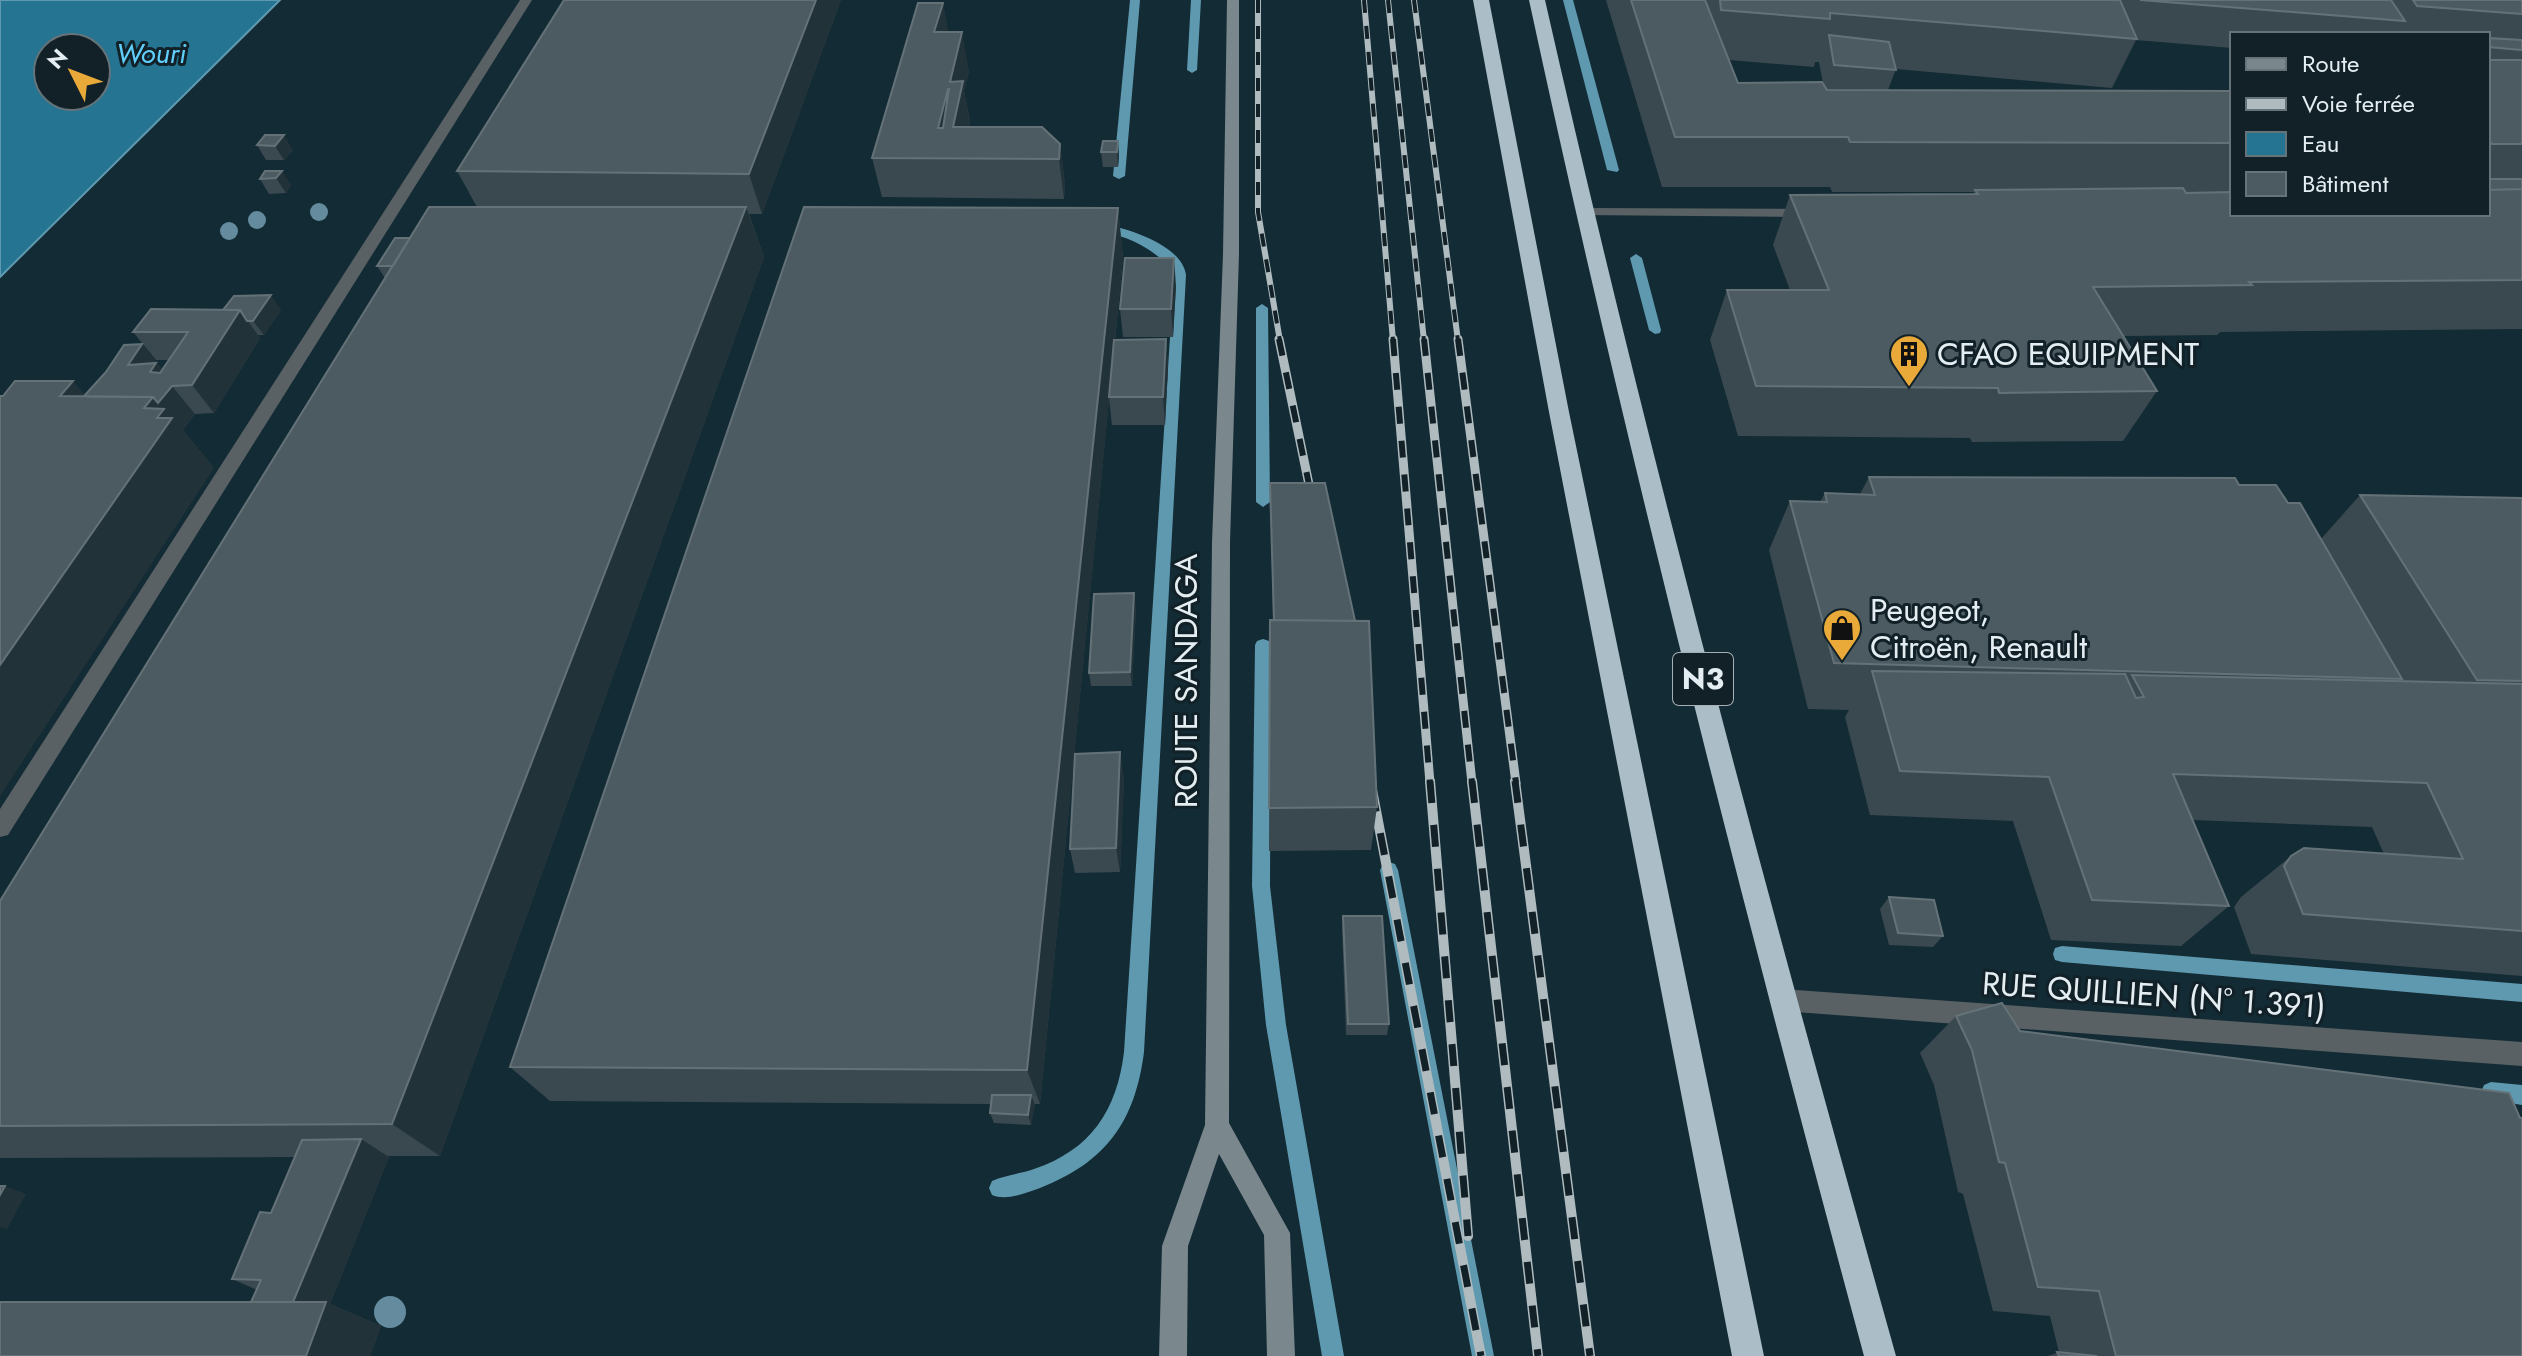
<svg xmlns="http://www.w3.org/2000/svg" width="2522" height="1356" font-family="Jost,sans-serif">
	<rect width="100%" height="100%" fill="#122128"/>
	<!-- built -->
	<path fill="#132b34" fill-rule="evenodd" d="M280,0H2522V1356H0V277ZM2232,34H2488V214H2232Z"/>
	<!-- water -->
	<path fill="#247492" stroke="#5e99af" stroke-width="2" fill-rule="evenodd" d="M0,0H280L0,277ZM48,48H96V96H48Z"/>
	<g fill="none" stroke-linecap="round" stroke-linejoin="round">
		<!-- stream -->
		<path fill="#5e99af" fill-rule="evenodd" d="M1130,0H1140L1125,176L1119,179L1113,176Z
			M1191,0H1201L1197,70L1192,73L1187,70Z
			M1563,0H1573L1619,170L1617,172L1607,170Z
			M1098,223C1124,227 1182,244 1186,275L1144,1052C1135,1122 1106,1162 1040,1188C1026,1193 1006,1201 992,1195L989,1188L992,1181C1005,1175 1020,1174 1034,1169C1091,1150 1117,1110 1124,1052L1174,275L1173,269C1145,244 1130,237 1094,230L1092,227Z
			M1636,254L1642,258L1661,330L1660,333L1655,334L1649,330L1630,258Z
			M1262,304L1268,308L1270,502L1263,507L1256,502V308Z
			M1263,639L1269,641L1271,645L1270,886L1286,1025L1344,1356H1322L1266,1025L1252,886L1255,645L1257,641Z
			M1389,862L1395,864L1398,870L1494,1356H1472L1380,870L1383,864Z
			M2062,946L2522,984V1002L2062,962L2055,960L2053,954L2055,948Z
			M2491,1082L2522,1085V1105L2484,1099L2481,1092L2484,1085Z"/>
		<!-- lane -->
		<path fill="#596164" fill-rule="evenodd" d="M1584,208L1810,209L1817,213L1810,217L1579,215L1577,212Z
			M1782,989L2522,1042V1066L1782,1011L1774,1008L1770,1000L1774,992Z"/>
		<!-- street -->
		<path fill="#596164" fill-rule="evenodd" d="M520,0H532L8,835L0,837V809Z"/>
		<!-- secondary -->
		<path fill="#7a878c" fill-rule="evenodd" d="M1227,0H1239V254L1230,542L1229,1123L1290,1233L1295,1356H1267L1264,1235L1219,1154L1188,1246L1187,1356H1159L1162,1246L1205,1125L1212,542L1223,254Z"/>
		<!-- highway -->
		<path fill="#abbec7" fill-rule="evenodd" d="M1473,0H1489L1569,412L1764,1356H1732L1549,412Z
			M1529,0H1545C1648,455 1770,907 1896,1356H1864C1743,907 1627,455 1529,0Z"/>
		<!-- rail-far2 casing -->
		<g stroke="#afbbbf" stroke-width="6">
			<path id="rail-far2" d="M1258,0V212L1280,341
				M1364,0L1393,341
				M1388,0L1424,341
				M1414,0L1458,341"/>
		</g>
		<!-- rail-far1 casing -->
		<g stroke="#afbbbf" stroke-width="9">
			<path id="rail-far1" d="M1279,339L1313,504
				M1393,339L1430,783
				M1424,339L1472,783
				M1458,339L1516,783"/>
		</g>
		<!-- rail casing -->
		<g stroke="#afbbbf" stroke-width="10">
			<path id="rail" d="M1430,781L1468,1236
				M1472,781L1538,1356
				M1515,781L1590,1356
				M1372,790L1481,1356"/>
		</g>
		<!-- rail-far2 -->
		<use href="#rail-far2" stroke="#122128" stroke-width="4" stroke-dasharray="13" stroke-linecap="butt"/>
		<!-- rail-far1 -->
		<use href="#rail-far1" stroke="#122128" stroke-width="6" stroke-dasharray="17" stroke-linecap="butt"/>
		<!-- rail -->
		<use href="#rail" stroke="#122128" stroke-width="7" stroke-dasharray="22" stroke-linecap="butt"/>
	</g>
	<!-- trees -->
	<g fill="#648c9e">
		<circle cx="319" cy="212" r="9"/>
		<circle cx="257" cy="220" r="9"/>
		<circle cx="229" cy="231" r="9"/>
		<circle cx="390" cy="1312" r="16"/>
	</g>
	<!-- wall -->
	<path fill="#3a4950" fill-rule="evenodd" d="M564,0H841L762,214H749L764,257L440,1156H388L389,1157L330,1304L381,1326L370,1356H0L251,1302L257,1290L232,1279L271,1213L295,1157L0,1158V901L385,278L377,266L410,238L477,207L457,171Z
		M1606,0H2522V329L2220,332L2217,335L2123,336L2157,391L2123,441L1972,442L1970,438L1738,436L1710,340L1727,290H1790L1773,245L1790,195L1973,194L1974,192H1832L1830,187H1662ZM2232,34H2488V214H2232V91L1888,90L1896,69L2112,88L2136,40L2232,48ZM1729,60L1814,67L1815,62H1819L1823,83H1738Z
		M943,3L948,32L969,71L964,91L970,121L969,127L1060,144L1065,184L1064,199L882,197L872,158Z
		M265,135L293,150L284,160H266L257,145Z
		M1118,141L1119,156L1118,167H1103L1101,152Z
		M265,171L291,185L286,193L269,194L260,179Z
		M1118,208L1123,258L1115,340L1166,339L1168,368L1165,425H1112L1109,399L1040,1104H1035L1031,1125L994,1123L990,1113L991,1104L550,1101L510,1067Z
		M1176,286L1173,337H1123L1120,309Z
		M281,310L264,335H258L260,338L214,413L195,414L183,430L214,468L85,395L142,344L162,370L169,360H156L133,332Z
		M1869,477L2239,485L2288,503L2321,539L2360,495L2522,498V976L2251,954L2234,907L2241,897L2291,856L2384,854L2372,827L2192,820L2229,906L2181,946L2051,940L2013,821L1870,815L1845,717L1849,710L1808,709L1769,550L1790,501L1820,502L1825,493L1860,494Z
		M1270,483L1377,807L1371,850L1269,851L1270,620H1273Z
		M1136,607L1132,686H1091L1089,673Z
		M1124,777L1120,872L1075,873L1070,849Z
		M1889,897L1943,936L1933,947L1889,945L1880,909Z
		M1343,916L1389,1024L1387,1035H1346L1342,928Z
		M1956,1016L2020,1031L2522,1356H2048L2059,1352L2050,1316L1993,1311L1963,1194L1958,1192L1934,1085L1920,1053Z"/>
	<!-- shaded-wall -->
	<path fill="#223239" d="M816,0H841L762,214L749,174Z
		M943,3L950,42L934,32Z
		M962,32L969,71L964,91L970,121L963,158L938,128L948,89L954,122L950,82Z
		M284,135L293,150L284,160L275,146Z
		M1118,141L1119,156L1118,167L1117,152Z
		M1060,144L1065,184L1064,199L1059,159Z
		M282,171L291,185L286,193L276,178Z
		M746,207L764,257L440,1156L392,1124Z
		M1118,208L1123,258L1040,1104L1027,1070Z
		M1174,258L1176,286L1173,337L1171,309Z
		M271,295L281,310L264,335L253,321Z
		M240,310L260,338L214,413L192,385Z
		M1166,339L1168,368L1165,425L1163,397Z
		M142,344L165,372L172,386L195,414L183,430L214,468L0,796V665L144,408L153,397L128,365Z
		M73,381L117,431L60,396Z
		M1134,593L1136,607L1132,686L1130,672Z
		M1120,752L1124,777L1120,872L1116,848Z
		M1031,1095L1035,1105L1031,1125L1028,1115Z
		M361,1139L389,1157L330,1304L381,1326L370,1356H306L289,1313Z
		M5,1186L26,1194L7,1229L0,1227V1195Z"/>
	<!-- building -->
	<path fill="#4c5b62" stroke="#647278" stroke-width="2" fill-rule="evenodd" d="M564,0H816L749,174L457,171Z
		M1631,0H1705L1738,83L1822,82L1827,90L2232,91V143L1850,142L1848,137H1675Z
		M1720,0H2120L2137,39L1830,13V19L1721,10Z
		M2140,0H2391L2405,21Z
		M2413,0H2522V14L2417,6Z
		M918,3H943L934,32H962L950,82L963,81L953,127H1042L1060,144L1059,159L872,158ZM948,89H949L943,128H938Z
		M1829,35L1889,42L1896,70L1834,65Z
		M2488,38L2522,40V50L2488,47Z
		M2488,60H2522V144H2492L2488,140Z
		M265,135H284L275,146L257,145Z
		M1103,141H1118L1117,152H1101Z
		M265,171H282L276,178L260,179Z
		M2488,179H2522V189L2488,190Z
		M2183,188L2186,193L2232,192V214H2488V190L2522,189V280L2249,282L2252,285L2093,287L2157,391L1999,393L1998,388L1756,386L1727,290H1829L1790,195L1978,194L1975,190Z
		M429,207H746L392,1124L0,1126V901Z
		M804,207L1118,208L1027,1070L510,1067Z
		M395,238H410L393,266H377Z
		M1125,258H1174L1171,309H1120Z
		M271,295L253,321H247L240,310H223L234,296Z
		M151,309L240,310L192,385L172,386L158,403L153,397H87L85,395L106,372L124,345L142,344L128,365L156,363L150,372L160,373L188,332H133Z
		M1166,339L1163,397H1109L1114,340Z
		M15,381H73L60,396L153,397L144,408L164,409L157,418H172L0,665V396H3Z
		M1869,477L2235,478L2239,485H2276L2288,503H2300L2402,679L1834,663L1790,501L1827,502L1825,493L1875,495Z
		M1270,483H1325L1355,621L1274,620Z
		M2360,495L2522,498V681L2477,680Z
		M1134,593L1130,672L1089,673L1094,594Z
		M1270,620L1369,621L1377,807L1269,808Z
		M1872,671L2125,674L2136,698L2144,697L2132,675L2522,684V931L2303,914L2284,866L2291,856L2304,848L2463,859L2427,783L2173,774L2229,906L2092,900L2049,777L1900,771Z
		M1120,752L1116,848L1070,849L1075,754Z
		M1889,897L1934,900L1943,936L1898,933Z
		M1343,916H1382L1389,1024H1348Z
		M2002,1003L2020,1031L2509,1093L2520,1118H2522V1356H2116L2099,1291L2038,1287L2005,1163L1999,1162L1972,1050L1956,1016Z
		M992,1095H1031L1028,1115L990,1113Z
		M361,1139L293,1302H251L261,1280L232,1279L260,1212L271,1213L302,1140Z
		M0,1186H5L0,1195Z
		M0,1302H326L306,1356H0Z
		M2057,1352L2097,1356H2059Z"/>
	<!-- icons -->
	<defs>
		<g id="building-pin" transform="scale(2)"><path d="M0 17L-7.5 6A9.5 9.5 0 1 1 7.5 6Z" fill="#eaaa39" stroke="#122128"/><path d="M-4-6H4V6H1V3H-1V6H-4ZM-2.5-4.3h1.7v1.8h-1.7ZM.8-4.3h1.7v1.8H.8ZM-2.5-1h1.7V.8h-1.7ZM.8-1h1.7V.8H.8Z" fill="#111"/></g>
		<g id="shop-pin" transform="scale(2)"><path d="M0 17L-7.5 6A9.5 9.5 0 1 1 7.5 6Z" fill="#eaaa39" stroke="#122128"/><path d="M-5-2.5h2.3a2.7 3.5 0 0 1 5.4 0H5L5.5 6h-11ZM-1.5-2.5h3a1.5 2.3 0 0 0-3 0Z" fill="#111"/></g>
	</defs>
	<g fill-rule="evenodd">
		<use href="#building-pin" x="1909" y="354"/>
		<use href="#shop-pin" x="1842" y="628"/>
	</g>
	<g text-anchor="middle" stroke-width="6" stroke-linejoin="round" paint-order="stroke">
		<!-- far-water labels -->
		<g font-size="28" font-style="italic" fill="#61cffb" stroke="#122128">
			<text x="151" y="63">Wouri</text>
		</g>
		<!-- shield labels -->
		<rect fill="#122128" stroke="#a5b0b5" stroke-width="2" x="1673" y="653" width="60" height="52" rx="6"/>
		<g font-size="30" font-weight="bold" fill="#e4eef2">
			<text x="1703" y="689">N3</text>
		</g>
		<!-- poi labels -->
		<g font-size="32" fill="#e4eef2" stroke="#122128" text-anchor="start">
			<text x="1937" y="365">CFAO EQUIPMENT</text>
			<text x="1870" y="621">Peugeot,<tspan x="1870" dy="37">Citroën, Renault</tspan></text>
		</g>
		<!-- street labels -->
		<g font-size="32" fill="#e4eef2" stroke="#122128">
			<text transform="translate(1186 681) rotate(-90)" y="11">ROUTE SANDAGA</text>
			<text transform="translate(2154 995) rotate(4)" y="11">RUE QUILLIEN (N° 1.391)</text>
		</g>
	</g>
	<!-- legend -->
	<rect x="2230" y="32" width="260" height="184" fill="#122128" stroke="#667379" stroke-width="2"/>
	<rect x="2246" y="58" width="40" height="12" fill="#7a878c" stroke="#667379" stroke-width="2"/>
	<text x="2302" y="72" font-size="24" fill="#e4eef2">Route</text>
	<rect x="2246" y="98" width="40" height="12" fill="#afbbbf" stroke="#667379" stroke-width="2"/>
	<text x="2302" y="112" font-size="24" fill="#e4eef2">Voie ferrée</text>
	<rect x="2246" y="132" width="40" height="24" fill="#247492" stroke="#667379" stroke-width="2"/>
	<text x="2302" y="152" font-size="24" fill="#e4eef2">Eau</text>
	<rect x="2246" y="172" width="40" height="24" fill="#4c5b62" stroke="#667379" stroke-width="2"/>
	<text x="2302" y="192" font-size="24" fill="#e4eef2">Bâtiment</text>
	<!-- north arrow -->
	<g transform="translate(72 72) rotate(312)"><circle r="38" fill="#122128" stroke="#667379" stroke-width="2"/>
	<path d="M0-6L14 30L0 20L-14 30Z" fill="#eaaa39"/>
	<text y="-12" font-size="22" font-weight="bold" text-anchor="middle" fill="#e4eef2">N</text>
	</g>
</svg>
